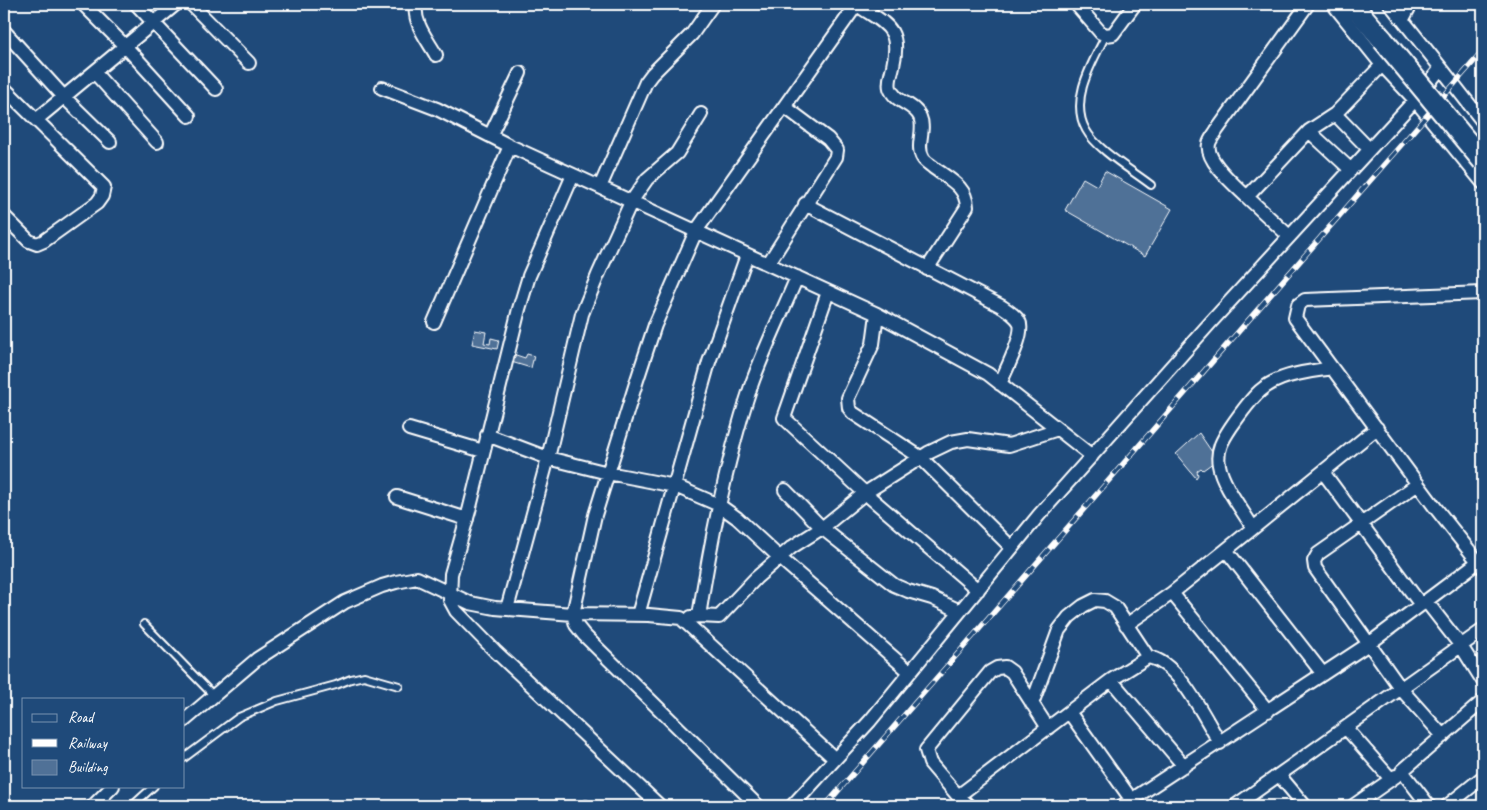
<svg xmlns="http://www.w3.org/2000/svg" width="1487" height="810" font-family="Caveat,sans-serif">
	<rect width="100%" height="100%" fill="#1f4a7a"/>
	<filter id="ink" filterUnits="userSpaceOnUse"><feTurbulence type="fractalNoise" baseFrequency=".02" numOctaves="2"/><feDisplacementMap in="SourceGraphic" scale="10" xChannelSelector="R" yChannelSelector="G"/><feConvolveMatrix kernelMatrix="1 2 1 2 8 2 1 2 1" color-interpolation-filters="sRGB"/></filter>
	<g filter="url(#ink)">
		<!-- building -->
		<path fill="#507197" stroke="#fff" d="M1105,171L1172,209L1145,256L1065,210L1083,178L1097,186Z
			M475,330L486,332L484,343L490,344L491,338L499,340L497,349L472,344Z
			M510,353L525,358L527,354L534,356L531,368L508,361Z
			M1199,433L1214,455L1211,457L1214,462L1203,470L1201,468L1197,471L1198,475L1196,478L1176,454Z"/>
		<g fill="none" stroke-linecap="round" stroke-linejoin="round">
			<!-- service casing -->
			<g stroke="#fff" stroke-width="10">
				<path id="service" d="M1106,35C1092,63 1069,100 1086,130C1096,149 1133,171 1151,185
					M144,624L213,695
					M184,758L239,717L277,701L336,685L351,679L364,676L399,686
					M586,804L588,806
					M132,806L154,786"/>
			</g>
			<!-- minor casing -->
			<g stroke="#fff" stroke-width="16">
				<path id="minor" d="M83,4L126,47L189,116
					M136,4L216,89
					M191,4L249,63
					M416,4C413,23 427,39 436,55
					M856,4C884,24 902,26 893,66C892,72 888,81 890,88C895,103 914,103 920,117C926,130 915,145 923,158C925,162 931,165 934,168C950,180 966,186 967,207L927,269
					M1076,4L1101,33L1106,35L1113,34L1135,4
					M1333,4L1382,65L1415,100L1483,183
					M1403,19L1411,4
					M4,31L64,97L110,142
					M1441,68L1483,122
					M94,72L157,142
					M4,88L104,187L102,196L97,203L44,241L37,244L29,241L4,216
					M382,88L437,109L510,146
					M1335,114L1369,149
					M36,120L176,4
					M1309,131L1350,169
					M490,136L520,73
					M573,175L529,276L519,309L469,511L451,574L450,600L456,611L495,651L660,806
					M600,187L646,82L652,74L692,34L713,4
					M1247,197C1236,186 1205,161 1209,144C1210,139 1215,134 1217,130L1308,4
					M805,204L1001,306C1007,310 1014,314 1019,321C1026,333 1005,371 1000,384
					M1289,236L1247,197L1309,131L1335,114L1382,65
					M768,264L836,157L837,150L828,139L785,107
					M828,292L784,418L865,493L978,590
					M1483,293L1305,300L1298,305L1295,318L1434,506L1483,568
					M877,314L873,344L848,398L849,408L853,413L920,457L1012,548
					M434,322L510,146L877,314L988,374L1092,456
					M409,429L483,451
					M487,435L548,458L608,473L675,486L719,505L737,518L780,558L910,672
					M1323,472L1421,605
					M1418,484L1318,554L1314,561L1315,568L1401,689L1443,736
					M785,490L822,528L894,585L908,591L932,598L960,611
					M397,497L467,519
					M1253,528C1243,511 1222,484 1219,465C1216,450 1223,439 1231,427C1240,414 1249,401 1260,391C1279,374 1308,372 1332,368
					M1226,550L1172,593L1268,711
					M1426,601L1461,646L1483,681
					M507,609L548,458L582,314L598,275L631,202L647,179L677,153L701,114
					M638,615L709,362L747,255
					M699,616L719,617L756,578L792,547L822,528L865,493L928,453L951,442L968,439L1009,445L1058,429
					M691,617L699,616C711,539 726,461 751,386C764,349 782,313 797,277
					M1126,625L1172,593
					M1323,674L1226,550L1377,428
					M1111,680L1184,766
					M1032,704L1059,630L1069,617L1083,606L1095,600L1105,601L1115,607L1148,657
					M1069,712L1136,806
					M184,721L257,659L345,602L382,586L396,582L417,578L470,603L495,608L573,614L649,615L681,618L835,759
					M1346,728L1391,779
					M1279,775L1305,806
					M958,796L930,763L926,750L990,672L997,668L1005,667L1012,672L1048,728
					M93,806L113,786
					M758,806L584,635L576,625L573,614L595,515L637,380L655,325L696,231L857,4
					M792,806L870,721L1039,515L1211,322L1415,100L1441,68L1390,4
					M969,806L958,796L1111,680L1148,657C1179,662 1204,717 1220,743
					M1122,806L1370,643L1478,562
					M1235,806L1483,630
					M1353,806L1396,776
					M1429,806L1402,771L1483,701
					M1447,806L1483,777"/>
			</g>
			<!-- trunk casing -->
			<g stroke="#fff" stroke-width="24">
				<path id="trunk" d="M1352,4L1383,40"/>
			</g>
			<!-- service -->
			<use href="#service" stroke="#1f4a7a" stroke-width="6"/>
			<!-- minor -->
			<use href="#minor" stroke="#1f4a7a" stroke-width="12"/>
			<!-- trunk -->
			<use href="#trunk" stroke="#1f4a7a" stroke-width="20"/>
			<!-- rail casing -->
			<g stroke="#fff" stroke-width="5.5">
				<path id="rail" d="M825,806L1483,51"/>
			</g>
			<!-- rail -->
			<use href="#rail" stroke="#1f4a7a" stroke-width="4" stroke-dasharray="11" stroke-linecap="butt"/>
			<!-- trunk-bridge casing -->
			<g stroke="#fff" stroke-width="24" stroke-linecap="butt">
				<path id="trunk-bridge" d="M1383,40L1483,161"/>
			</g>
			<!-- trunk-bridge -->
			<use href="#trunk-bridge" stroke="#1f4a7a" stroke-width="20"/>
		</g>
	</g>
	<!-- margin -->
	<rect width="1487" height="810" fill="none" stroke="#1f4a7a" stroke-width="20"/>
	<rect x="10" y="10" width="1467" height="790" fill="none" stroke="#fff" stroke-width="2" filter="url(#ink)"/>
	<!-- legend -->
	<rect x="22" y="698" width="162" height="90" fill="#1f4a7a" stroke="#7992af"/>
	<rect x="32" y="714" width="25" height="8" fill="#1f4a7a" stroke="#7992af"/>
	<text x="68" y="722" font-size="15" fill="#ffffff">Road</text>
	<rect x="32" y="739" width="25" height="8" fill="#ffffff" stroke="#7992af"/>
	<text x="68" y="748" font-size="15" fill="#ffffff">Railway</text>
	<rect x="32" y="760" width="25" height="15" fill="#507197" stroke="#7992af"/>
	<text x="68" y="772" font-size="15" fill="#ffffff">Building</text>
</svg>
